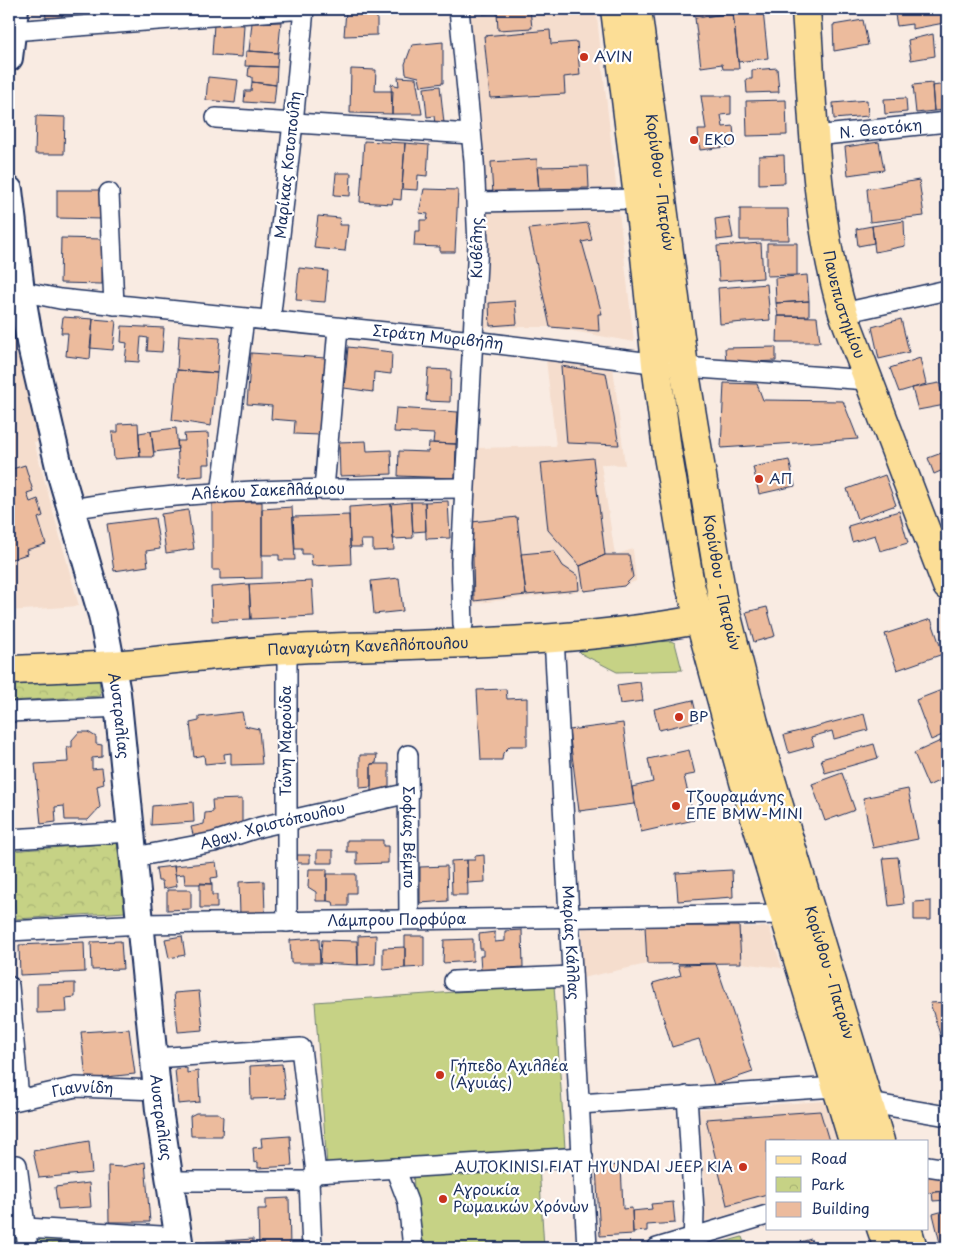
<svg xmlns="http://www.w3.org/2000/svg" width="956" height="1257" font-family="'Playpen Sans',sans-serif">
	<defs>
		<pattern id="park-crowns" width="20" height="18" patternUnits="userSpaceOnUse" patternTransform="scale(1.25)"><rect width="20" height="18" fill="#c6d285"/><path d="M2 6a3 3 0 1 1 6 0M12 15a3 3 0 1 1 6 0" fill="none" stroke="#aab575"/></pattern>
	</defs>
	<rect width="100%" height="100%" fill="#f9ebe2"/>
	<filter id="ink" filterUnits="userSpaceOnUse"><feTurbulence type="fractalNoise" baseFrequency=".02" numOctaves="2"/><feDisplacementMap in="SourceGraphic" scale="10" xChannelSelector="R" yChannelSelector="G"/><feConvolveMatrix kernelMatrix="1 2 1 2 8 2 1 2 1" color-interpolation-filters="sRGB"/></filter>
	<g filter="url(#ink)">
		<!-- built -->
		<path fill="#f5ddcd" d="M467,9H596L634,342L550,327H484L487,214L478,101Z
			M9,300H12L41,442H34L79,606L9,611Z
			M546,360L613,367L625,465L601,464L615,555L633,549L636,581L624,586L470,604L471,515L477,448L556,446Z
			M582,927H769L782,968L741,963L647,964L582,978Z
			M827,1101L840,1141H767V1206L704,1221L705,1186L698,1109Z"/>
		<!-- green -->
		<path fill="#c6d285" stroke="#708072" d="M671,641L675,643L682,670L617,672L582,654L575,647Z
			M554,985L565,1148L327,1166L315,1002Z
			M539,1166L544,1248H418L413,1173Z
			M742,1237L746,1248H702Z"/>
		<!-- park -->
		<path fill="url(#park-crowns)" stroke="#708072" d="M99,680L101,696L9,701V683Z
			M117,843L126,912L16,919L9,851Z
			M9,1234L19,1235V1248H9Z
			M37,1237L169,1243L170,1248H38Z"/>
		<!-- building -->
		<path fill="#ecbb9d" stroke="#1b2f5e" d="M45,9H62V17L46,18Z
			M327,9H346V10L327,11Z
			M377,9V35L344,36L346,10Z
			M483,9H530L532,28L498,30L497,13L483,14Z
			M693,9H735V12L695,18Z
			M735,9H765L735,12Z
			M894,9H941L944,23L912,29V24L897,26Z
			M763,11L768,58L738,62L733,13Z
			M733,13L739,69H723L722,64L701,67L695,18Z
			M863,20L868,45L834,51L833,25Z
			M281,22L278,53L249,51L252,23Z
			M214,24L244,25L242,57L212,55Z
			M550,30L551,44L577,42L580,75L564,77L565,94L490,98L484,36Z
			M947,32V50L944,51L941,34Z
			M933,34L935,56L911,60L908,40Z
			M443,42V83L421,86L419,77L406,74L405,64L412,45Z
			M246,51L278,53L277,67L245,66Z
			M249,66L277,67L276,85L252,82V77L248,76Z
			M777,68L779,92L747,93L746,79H752V70Z
			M351,69L376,70L375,91H393L392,114L350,113Z
			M208,77L238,80L235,103L206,100Z
			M398,77L416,78L422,114H392L391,84L399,86Z
			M252,82L276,85L274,104L244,102L245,91H251Z
			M932,83L934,111L916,113L913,85Z
			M947,84V110L934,111L932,86Z
			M440,86L444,123L435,124L434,116L427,117L424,88Z
			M701,96H731V114L721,115L723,127L733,126L735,146L700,150L698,130H706Z
			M906,98L907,112L885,114L884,99Z
			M786,100L787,135L747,136L746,101Z
			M867,100L868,116L834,119L833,103Z
			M36,116L65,117L64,154H35Z
			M364,141L405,143L401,200L393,199L392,204L360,202Z
			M879,142L884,170L848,175L845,147Z
			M405,143L429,145L427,176L418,175L417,190L402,189Z
			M784,155L785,183L759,184V156Z
			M537,159L539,195H493L491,162Z
			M588,166L589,188L539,189L537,167Z
			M336,173H351L350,196L334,195Z
			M919,180L924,216L870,222L867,189Z
			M424,189L458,190L455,252H440V247L414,246L415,231H420V220H427L428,214L419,213Z
			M57,190H101V219L57,218Z
			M740,209H788L789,240H740Z
			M318,216L340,218L339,225H348L345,251L314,248Z
			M729,217L733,238L717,240L715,219Z
			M904,221L905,246L875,252L872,226Z
			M588,223L592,240L582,242L602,314H598L599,331L550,327L529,229Z
			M872,226L874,243L858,246L856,229Z
			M61,238L103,239L102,284L60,283Z
			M761,243L763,278L719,281L717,246Z
			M767,243H797V275L767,276Z
			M299,268L328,271L325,302L296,300Z
			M807,275L809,301L776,303L775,278Z
			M767,284L770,320L720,324L718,288Z
			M515,301L517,324L490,326L489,303Z
			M809,301V316H778L776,303Z
			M778,316L817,317L820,342H777Z
			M63,317L93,319L90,359L66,356L68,333H61Z
			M93,319L116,321L113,350L90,348Z
			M901,319L909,352L879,359L872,327Z
			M122,326L164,328L162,352L147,351L148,338L141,337L139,362L125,361L127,343L121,342Z
			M179,335L220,338L217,373L177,370Z
			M348,347L392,352L391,374L374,372L373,392L344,388Z
			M776,347V361L726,363L725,348Z
			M251,353L326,358L320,435L294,434L295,421L271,419L272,406L247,404Z
			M920,358L926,384L899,392L890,368Z
			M561,366L606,373L619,445L567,443Z
			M428,369L451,370L450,402L426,401Z
			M177,370L217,373L211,426L172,420Z
			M724,383L757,384L763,400L843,401L858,439L721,448Z
			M939,383L945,405L918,410L912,388Z
			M396,408L458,412L456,444L433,443L434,434L394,432Z
			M138,423L140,457L114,459L112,432H118V424Z
			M176,428L178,449L154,452L151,431Z
			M151,431L154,457H140L139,433Z
			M208,433L210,464H203V476L179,478L177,441H185L184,434Z
			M366,441L367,451L391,450L392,474L340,476L339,442Z
			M429,443L456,444L455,478L398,476L399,451L428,452Z
			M947,451V474L943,476V470L934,474L928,458Z
			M593,458L605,555L580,566L548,530L541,463Z
			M789,460L795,486L759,494L753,467Z
			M25,465L33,491L27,493L30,502L38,499L43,516L38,518L46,544L26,550L27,554L9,560V470Z
			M885,475L896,505L857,519L847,489Z
			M448,501L450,538L426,539L425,502Z
			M212,502H262V578L220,579V570H212Z
			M411,502H425L426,531L413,532Z
			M411,502L413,538L393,539L391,504Z
			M391,504L394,550L373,551V540H361L362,547H350L349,507Z
			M292,507L295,560H279V555H262V509Z
			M188,510L194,549L166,553L161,514Z
			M899,511L908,543L880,551L875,535L852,542L848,526Z
			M349,515L351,564L312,566L311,554H302V549H295L293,517Z
			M517,517L526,595L474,601L472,522Z
			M155,518L160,549L146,551L148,566L114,571L107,524Z
			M554,551L563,566L578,576L579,590L526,595L521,554Z
			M605,555H629L633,577L624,586L584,591L580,566Z
			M399,578L403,611L374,614L371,581Z
			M312,581L314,616L251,619L249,584Z
			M249,584L251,619L212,621L211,587Z
			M767,607L775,636L754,642L746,612Z
			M931,619L943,654L897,670L885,634Z
			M640,682L643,701L620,704L617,685Z
			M947,688V733L931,740L916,700Z
			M506,689L507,699L527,698V746H510L503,753L502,760H481L477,690Z
			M693,700L698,721L659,730L654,709Z
			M242,712L245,726L259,729L262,764L231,765V753L224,754L225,762L205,764L204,755L194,757L190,723L199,721V717Z
			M864,714L868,730L834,739L832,731L811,737L814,746L789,753L784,735Z
			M623,723L634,804L579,811L569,730Z
			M79,732H88L96,737V744L102,745V757L92,758V769L102,768L104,784L97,786L100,807L88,820H65L64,806L55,807L56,822L41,824L35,764L68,762L67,747H72V740Z
			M947,738V777L928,786L914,753Z
			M874,744L878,758L825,773L821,759Z
			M689,750L695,774L684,776L694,820L641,832L632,787L653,782L648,759Z
			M360,755H377L376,763L371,764V787L360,788Z
			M371,764H389V792H371Z
			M842,773L855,810L825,821L812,784Z
			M908,789L918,839L873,848L863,798Z
			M242,799V827L194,838L191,827L204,824L205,813L213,812L212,800Z
			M193,802L194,822L151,825L152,806Z
			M347,840H383V846H388V863L357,864V852H347Z
			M317,850H333V863H317Z
			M297,855H310V863H297Z
			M484,855L485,882L467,883V860H475V856Z
			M898,857L904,904L889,906L883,858Z
			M467,860L468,895H452L451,861Z
			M216,862L218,877L211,878L212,884H185L184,874L175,875L174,866Z
			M174,866L177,886L163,889L162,881H158L156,868Z
			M447,866L448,901L420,903V867Z
			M309,869H327V901H316V892L308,887Z
			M732,870L733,897L678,901L676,873Z
			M327,874H356V893H348V906H334L333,902L327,901Z
			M264,881L265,914L240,915L239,882Z
			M200,883L212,884V895H217V908H200Z
			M167,890H191V909L167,910Z
			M931,901V920H914V902Z
			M645,926H739L741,963L647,964Z
			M522,930L523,967L481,970L480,956H483V949H480L479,934L495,932V942L505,941V931Z
			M376,935L375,964L358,965V936Z
			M182,936L185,955L169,958L165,939Z
			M405,936H424V967L405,968Z
			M319,938L320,963H291L290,940Z
			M473,939V961L443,963L444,940Z
			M322,940L357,941L358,965L320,963Z
			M121,941L123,969L92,970L91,942Z
			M84,942L85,972L20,975L19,945Z
			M405,947V968L383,970V948Z
			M716,964L753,1072L714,1085L699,1039L672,1047L653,983L681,975L678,965Z
			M75,983V997L66,998L67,1012L37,1013V984Z
			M199,991L203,1030L178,1032L174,993Z
			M947,1002V1053H946L930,1003Z
			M129,1029L135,1074L86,1079L81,1032Z
			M282,1064L286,1098L251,1099L250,1066Z
			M187,1068V1073L198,1071L200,1102L178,1104L175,1069Z
			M820,1111L829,1141H767V1194L727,1205L706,1119Z
			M196,1113H218L223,1117L222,1136H191L190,1116Z
			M290,1136L292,1166L258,1168V1162L254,1163L253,1148L262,1147L261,1138Z
			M89,1141L92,1173L39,1178L33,1151Z
			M145,1162L150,1222H109L108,1166L122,1167Z
			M621,1165L623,1209L632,1208L633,1234L600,1236L596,1167Z
			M927,1173H943L946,1191L927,1193Z
			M89,1183L91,1207L58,1209L55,1187Z
			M946,1191L947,1200L933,1201L932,1192Z
			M289,1198L290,1248H259L258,1209H266V1199Z
			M673,1202L675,1223L647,1225V1231L633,1232L632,1211L652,1209L651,1204Z
			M947,1210V1245L941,1247L933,1214Z
			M253,1239V1248H207L206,1242Z
			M811,1239L814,1248H788L787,1246Z"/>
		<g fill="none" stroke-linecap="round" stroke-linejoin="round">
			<!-- street casing -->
			<g stroke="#1b2f5e" stroke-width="22">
				<g id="street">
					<path d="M459,9L474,161L478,244L461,562L463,625"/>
					<path d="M12,31L304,9L293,123L270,321"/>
					<path d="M216,118L471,134"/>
					<path id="s1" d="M815,136L947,122"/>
					<path d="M109,193L114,305"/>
					<path d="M477,202L637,199"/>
					<path id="s2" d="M10,289L60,299L474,341L684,367L868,380"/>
					<path d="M843,313L947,290"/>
					<path d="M324,489L338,328"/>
					<path d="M221,494L244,319"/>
					<path id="s3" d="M71,509C200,487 333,489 464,488"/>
					<path id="s4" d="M554,637L587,1248"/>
					<path d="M9,712L120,707"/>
					<path id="s5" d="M408,755L409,919"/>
					<path d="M9,839L132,832"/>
					<path id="s6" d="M135,857L214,842L260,827L409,793"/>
					<path d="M287,922V650"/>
					<path id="s7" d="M9,931L142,924L785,914"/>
					<path d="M454,981L572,976"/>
					<path d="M9,986L19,1099"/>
					<path d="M154,1058L301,1048L316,1173L309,1181L312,1248"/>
					<path d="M687,1096L694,1211L693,1248"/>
					<path id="s8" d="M9,1102L76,1087L157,1090"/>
					<path d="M870,1103L947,1116"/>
					<path d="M579,1104L836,1087"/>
					<path d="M17,1165L28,1248"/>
					<path d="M927,1166L947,1169"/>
					<path d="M395,1168L408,1202L413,1248"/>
					<path d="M316,1173L583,1157"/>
					<path d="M169,1181H309"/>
					<path d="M9,1227L178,1237"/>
					<path d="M657,1248L767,1215"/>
				</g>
			</g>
			<!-- secondary casing -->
			<g stroke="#1b2f5e" stroke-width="30">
				<g id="secondary">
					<path d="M9,58L15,9"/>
					<path id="s9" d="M9,190L21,291L30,342L61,475L102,615L117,693L159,1110L180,1248"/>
				</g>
			</g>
			<!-- primary casing -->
			<g stroke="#1b2f5e" stroke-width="31">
				<g id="primary">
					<path id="s10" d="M806,9C813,110 814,215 843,313L947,586"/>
					<path id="s11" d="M9,670C44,669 79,667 114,665C173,660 232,652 291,649C434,643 581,645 722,615"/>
				</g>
			</g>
			<!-- highway casing -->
			<g stroke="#1b2f5e" stroke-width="31">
				<g id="highway">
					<path d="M615,9L644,246L656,364L667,450L690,585L744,782L853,1141"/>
					<path id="s12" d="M637,9L684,367L722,597L754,723L880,1141"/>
					<path d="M881,1228L888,1248"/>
					<path d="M907,1228L913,1248"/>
				</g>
			</g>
			<!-- street -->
			<use href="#street" stroke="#fff" stroke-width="19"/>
			<!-- secondary -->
			<use href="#secondary" stroke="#fff" stroke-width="26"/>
			<!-- primary -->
			<use href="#primary" stroke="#fcde96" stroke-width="28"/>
			<!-- highway -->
			<use href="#highway" stroke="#fcde96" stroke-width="28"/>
		</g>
	</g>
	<!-- markers -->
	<g fill="#c8321e" stroke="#fff" stroke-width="2">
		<circle cx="584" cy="57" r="5"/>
		<circle cx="694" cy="140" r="5"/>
		<circle cx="759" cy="479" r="5"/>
		<circle cx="679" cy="717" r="5"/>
		<circle cx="676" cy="806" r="5"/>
		<circle cx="440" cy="1075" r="5"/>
		<circle cx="743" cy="1167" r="5"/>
		<circle cx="443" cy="1199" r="5"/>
	</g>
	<g text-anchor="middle" stroke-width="4.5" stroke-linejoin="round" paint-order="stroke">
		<!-- poi labels -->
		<g font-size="15" fill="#1b2f5e" stroke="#fff" text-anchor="start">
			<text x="594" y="62">AVIN</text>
			<text x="704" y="145">EKO</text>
			<text x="769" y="484">ΑΠ</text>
			<text x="689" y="722">BP</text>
			<text x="686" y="802">Τζουραμάνης<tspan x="686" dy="17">ΕΠΕ BMW-MINI</tspan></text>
			<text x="450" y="1071">Γήπεδο Αχιλλέα<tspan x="450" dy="17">(Αγυιάς)</tspan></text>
			<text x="733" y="1172" text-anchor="end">AUTOKINISI FIAT HYUNDAI JEEP KIA</text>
			<text x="453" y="1195">Αγροικία<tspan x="453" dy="17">Ρωμαικών Χρόνων</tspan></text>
		</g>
		<!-- street labels -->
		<g font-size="15" fill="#1b2f5e" stroke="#fff">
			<text dy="5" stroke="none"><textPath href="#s1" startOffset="66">Ν. Θεοτόκη</textPath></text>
			<text transform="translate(288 165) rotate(-84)" y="5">Μαρίκας Κοτοπούλη</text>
			<text dy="5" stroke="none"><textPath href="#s12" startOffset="175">Κορίνθου - Πατρών</textPath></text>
			<text transform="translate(477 248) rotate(-90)" y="5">Κυβέλης</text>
			<text dy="5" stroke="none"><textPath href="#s10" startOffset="299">Πανεπιστημίου</textPath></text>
			<text dy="5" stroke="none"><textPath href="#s2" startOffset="431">Στράτη Μυριβήλη</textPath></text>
			<text dy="5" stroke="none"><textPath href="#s3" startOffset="198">Αλέκου Σακελλάριου</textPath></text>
			<text dy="5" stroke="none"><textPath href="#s12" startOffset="580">Κορίνθου - Πατρών</textPath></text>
			<text dy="5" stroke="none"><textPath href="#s11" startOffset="360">Παναγιώτη Κανελλόπουλου</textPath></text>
			<text dy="5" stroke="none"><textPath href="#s9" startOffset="538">Αυστραλίας</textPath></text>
			<text transform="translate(286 741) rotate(-90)" y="5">Τώνη Μαρούδα</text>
			<text dy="5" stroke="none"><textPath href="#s6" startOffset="141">Αθαν. Χριστόπουλου</textPath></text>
			<text dy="5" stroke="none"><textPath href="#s5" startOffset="82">Σοφίας Βέμπο</textPath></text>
			<text dy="5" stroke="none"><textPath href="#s7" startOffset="388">Λάμπρου Πορφύρα</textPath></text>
			<text dy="5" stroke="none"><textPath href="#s4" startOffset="306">Μαρίας Κάλλας</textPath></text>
			<text dy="5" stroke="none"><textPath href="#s12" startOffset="985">Κορίνθου - Πατρών</textPath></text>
			<text dy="5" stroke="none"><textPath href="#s8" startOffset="75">Γιαννίδη</textPath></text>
			<text dy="5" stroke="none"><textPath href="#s9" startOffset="942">Αυστραλίας</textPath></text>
		</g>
	</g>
	<!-- margin -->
	<rect width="956" height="1257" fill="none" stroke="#fff" stroke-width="30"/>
	<rect x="15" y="15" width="926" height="1227" fill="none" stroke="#1b2f5e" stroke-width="2" filter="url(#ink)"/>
	<!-- legend -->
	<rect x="766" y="1140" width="162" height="90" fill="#ffffff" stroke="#a4acbf"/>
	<rect x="776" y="1156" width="25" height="8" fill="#fcde96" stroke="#a4acbf"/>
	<text x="811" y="1164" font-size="15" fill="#1b2f5e">Road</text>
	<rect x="776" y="1177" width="25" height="15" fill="url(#park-crowns)" stroke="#a4acbf"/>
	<text x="811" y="1190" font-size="15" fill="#1b2f5e">Park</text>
	<rect x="776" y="1202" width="25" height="15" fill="#ecbb9d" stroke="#a4acbf"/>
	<text x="811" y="1214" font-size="15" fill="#1b2f5e">Building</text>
</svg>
